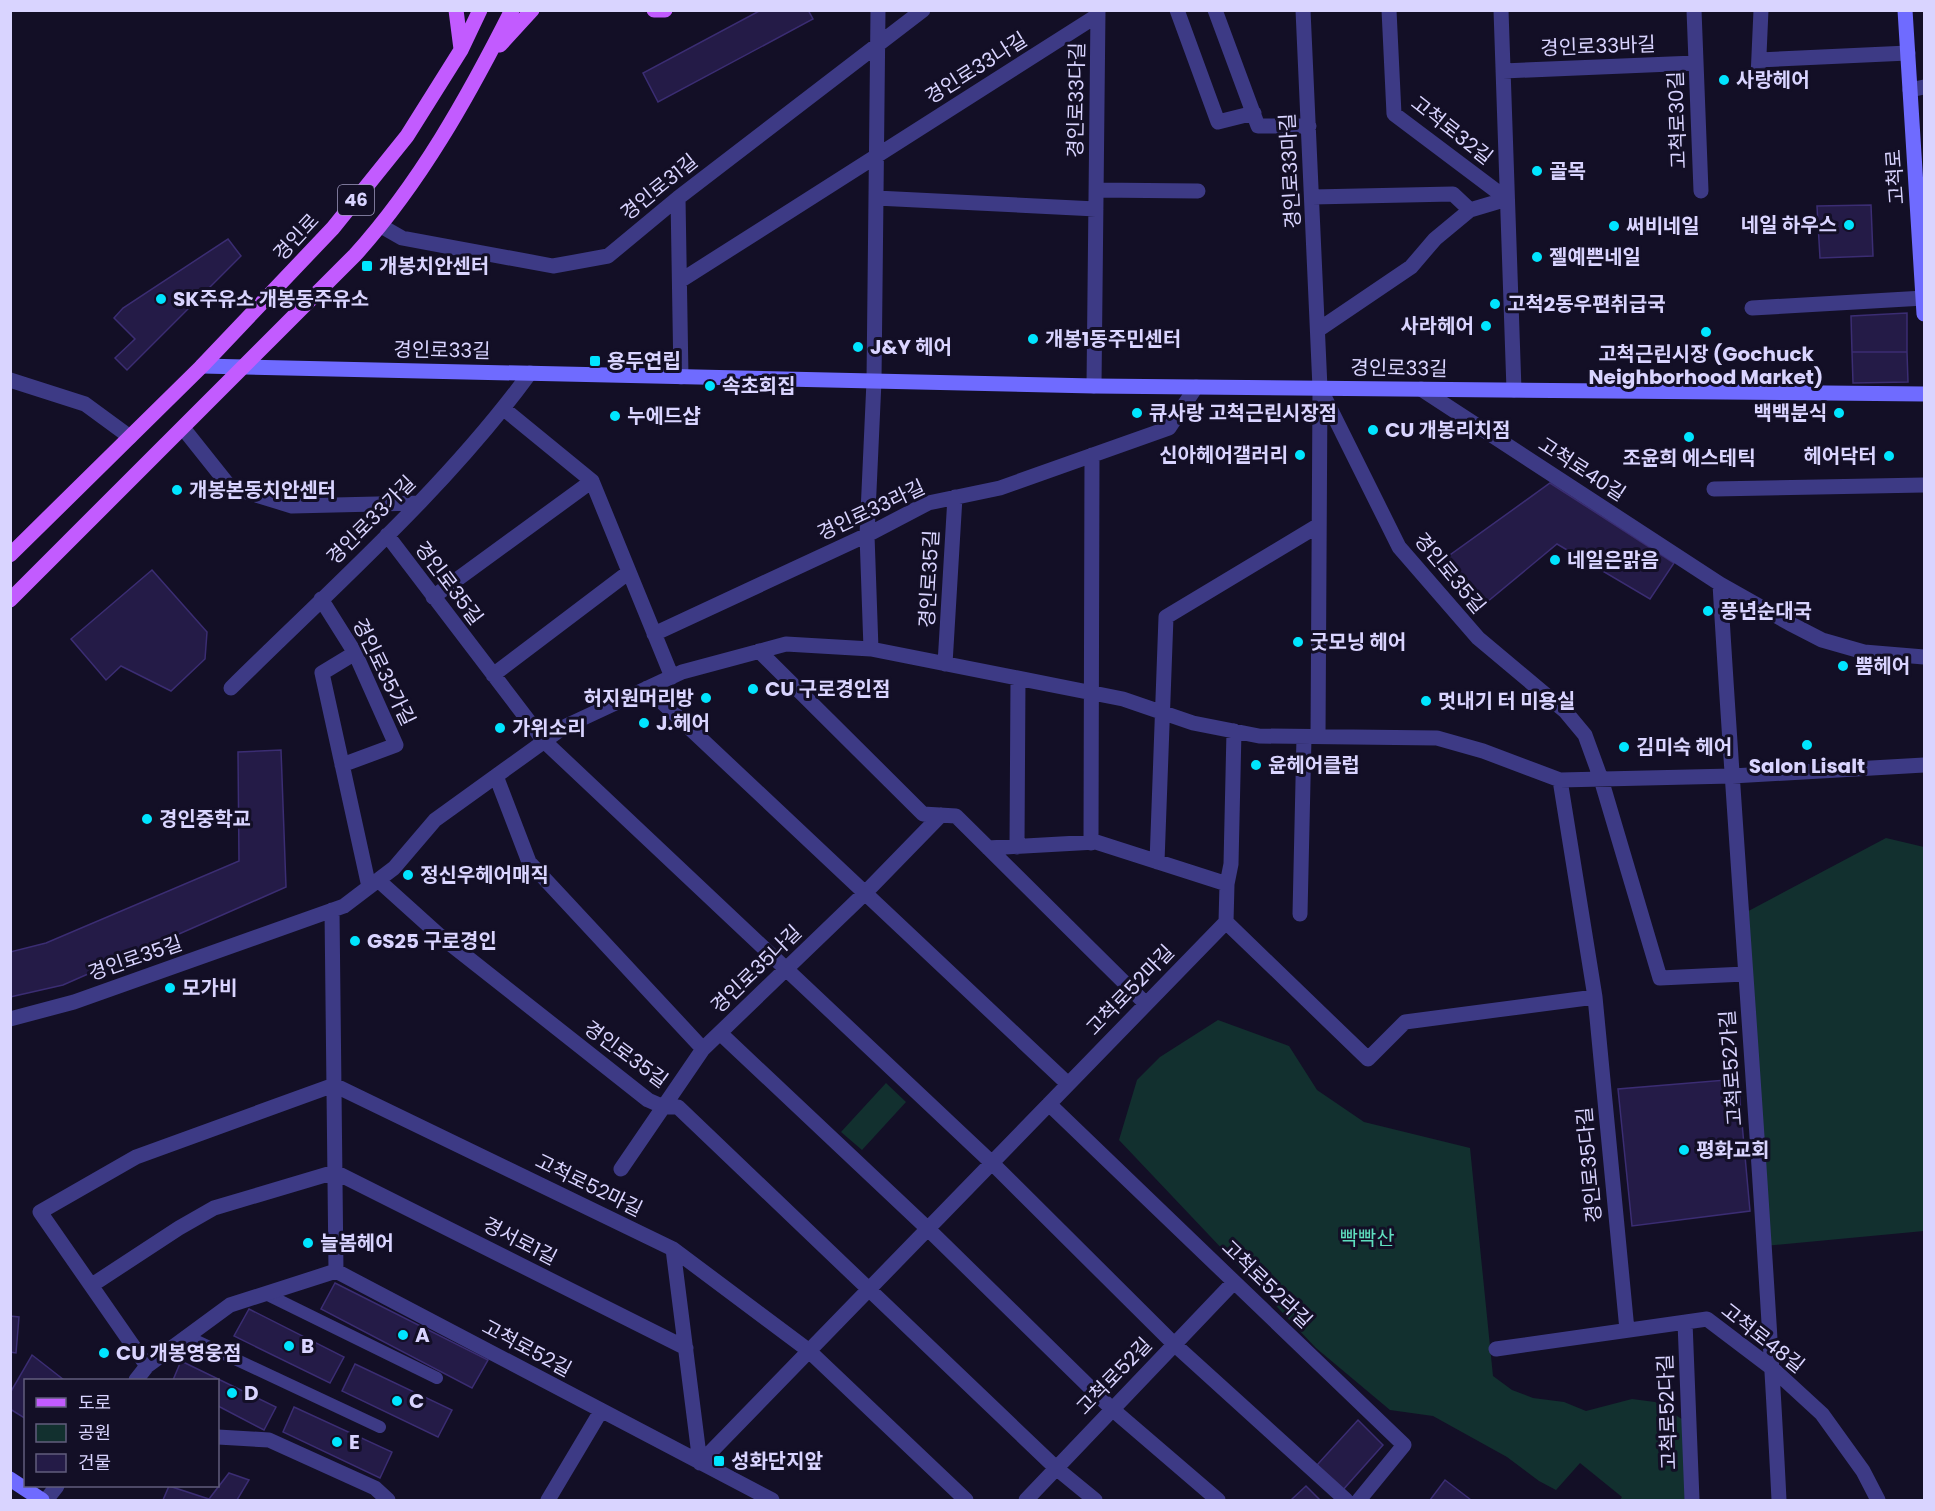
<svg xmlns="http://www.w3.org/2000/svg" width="1935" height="1511" font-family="Poppins,'Noto Sans KR',sans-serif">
	<rect width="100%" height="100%" fill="#130f26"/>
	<!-- green -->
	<path fill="#12302f" d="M1886,838L1924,847V1231L1764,1246L1741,915Z
		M1218,1020L1289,1046L1317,1090L1364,1122L1470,1148L1493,1376L1512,1390L1533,1398L1564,1402L1586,1411L1632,1399L1655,1402L1688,1423L1692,1500H1620L1622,1497L1580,1463L1556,1490L1539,1481L1507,1457L1433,1416L1390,1410L1316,1348L1119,1140L1137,1080L1160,1057Z
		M886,1083L906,1102L862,1150L841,1132Z"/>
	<!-- building -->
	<path fill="#241b47" stroke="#3b2d73" stroke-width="1.5" d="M761,10H808L813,19L658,102L643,73Z
		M1871,205L1873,256L1820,258L1817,206Z
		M228,239L241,256L127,370L115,358L135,339L114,318L123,308Z
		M1907,313V352H1852L1851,316Z
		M1852,352H1907L1908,382L1853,383Z
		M1550,483L1674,563L1650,599L1557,544L1481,607L1443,560Z
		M152,570L207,632L205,659L171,691L121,666L106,680L71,639Z
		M281,750L286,887L63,985L10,997V952L46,943L239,861L238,752Z
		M1738,1079L1750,1211L1632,1226L1618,1089Z
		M335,1283L488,1360L472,1388L321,1309Z
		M249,1309L344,1357L330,1383L234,1336Z
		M10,1316L19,1317L16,1353L10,1352Z
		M32,1355L64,1380H26V1419L10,1409V1393Z
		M181,1361L276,1407L264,1430L218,1406V1380H173Z
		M355,1364L452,1410L438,1437L342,1391Z
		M294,1407L392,1452L380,1478L283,1432Z
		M1358,1420L1383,1445L1341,1492L1317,1465Z
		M229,1473L249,1480L237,1500H163L169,1486L209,1499Z
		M1445,1480L1471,1500H1430Z
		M1306,1486L1320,1500H1291Z"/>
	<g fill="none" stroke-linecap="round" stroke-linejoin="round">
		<!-- lane -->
		<path stroke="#3d3a85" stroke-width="12" d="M266,1294L437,1378
			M186,1336L380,1427"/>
		<!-- street -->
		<path stroke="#3d3a85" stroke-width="15" d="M1177,10L1218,122L1254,113
			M1215,10L1258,126H1309
			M1303,10L1320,388L1318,737
			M1389,10L1394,114L1507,199
			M1501,10L1514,390
			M1694,10L1701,191
			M1759,60L1908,53
			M1503,71L1695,63
			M1758,77L1761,10
			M1910,90L1924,87
			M1096,190L1198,191
			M1312,197L1453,194L1470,210L1507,199
			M678,198L681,377
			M876,198L1096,209
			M381,226L402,238L553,266L608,256L678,198L923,10
			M680,281L1098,15
			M1752,308L1924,298
			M1318,330L1411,267L1435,239L1470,210
			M10,380L85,404L130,437
			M1094,386L1098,10
			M1320,388L1399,547L1478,638L1565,711L1585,735L1601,779L1660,978L1745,974
			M1421,389L1720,584L1789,623L1822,640L1864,652L1924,657
			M504,409L592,481L672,677
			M183,428L230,487L292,506L419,503
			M1714,489L1924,485
			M387,535L544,741L992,1163L1174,1344L1346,1500
			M1720,584C1738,890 1764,1195 1779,1500
			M433,597L592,481
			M321,599L355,653L396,745L342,765
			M654,634L867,535L928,503L1000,488L1169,428L1196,387
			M871,649L867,535L874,381L878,10
			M759,651L923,814L956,816L1146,1004
			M355,653L322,673L369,887
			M945,664L955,497
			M493,675L629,572
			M231,688C333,587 445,489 530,373
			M647,688L1068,1084
			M496,776L529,862L703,1049
			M1560,780L1595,997L1627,1330
			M1091,843L1092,455
			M1017,847L1018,678
			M988,848L1096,842L1227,884L1226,922
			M1157,862L1166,617L1319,525
			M378,880L439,935L648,1100L664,1107H678L1056,1468L1095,1500
			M1227,884L1231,864L1234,731
			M332,910L336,1271
			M1300,914L1304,737
			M10,1019L74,1002L344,906L394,868L435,820L564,727L682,672L786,644L871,649L1123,699L1193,723L1259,736L1437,738L1483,751L1560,780L1732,776L1924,765
			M720,1033L927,1228L1112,1409L1218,1500
			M1049,1104L1404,1445L1359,1500
			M621,1169L703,1049L865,893L941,815
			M673,1249L700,1463
			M336,1271L772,1500
			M92,1285L179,1228L214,1208L335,1172L686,1348
			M1685,1322L1692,1500
			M1496,1349L1707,1319L1773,1369L1822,1414L1863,1471L1878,1500
			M147,1366L40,1212L136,1157L334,1085L673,1249L808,1350L966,1500
			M136,1380L147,1366L230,1305L336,1271
			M218,1437L269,1440L375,1488L388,1500
			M700,1463L1226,922L1368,1059L1405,1022L1595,997
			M46,1500L57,1486
			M548,1500L601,1411
			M1026,1500L1234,1282"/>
		<!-- secondary -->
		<path stroke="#6f6bff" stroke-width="15" d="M1905,10L1924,314
			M202,366L1094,386L1924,394
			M10,1479L42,1500"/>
		<!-- primary -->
		<path stroke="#c25bff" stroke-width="15" d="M456,10L461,49
			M654,10H665
			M500,45L532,10
			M10,555L202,366L333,228L407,136L461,50L480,10
			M10,600L355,255C420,183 468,97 512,10"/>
	</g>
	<!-- markers -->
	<g fill="#00e5ff" stroke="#130f26" stroke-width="2">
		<circle cx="1724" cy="80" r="6"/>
		<circle cx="1537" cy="171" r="6"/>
		<circle cx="1849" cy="225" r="6"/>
		<circle cx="1614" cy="226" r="6"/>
		<circle cx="1537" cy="257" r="6"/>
		<rect x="361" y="260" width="12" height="12" rx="3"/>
		<circle cx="161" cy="299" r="6"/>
		<circle cx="1495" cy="304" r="6"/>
		<circle cx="1486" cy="326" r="6"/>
		<circle cx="1706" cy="332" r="6"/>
		<circle cx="1033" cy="339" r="6"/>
		<circle cx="858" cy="347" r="6"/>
		<rect x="589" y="355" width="12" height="12" rx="3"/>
		<circle cx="710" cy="386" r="6"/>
		<circle cx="1137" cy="413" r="6"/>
		<circle cx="1839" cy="413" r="6"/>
		<circle cx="615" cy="416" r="6"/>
		<circle cx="1373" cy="430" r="6"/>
		<circle cx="1689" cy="437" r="6"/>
		<circle cx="1300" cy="455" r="6"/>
		<circle cx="1889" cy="456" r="6"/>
		<circle cx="177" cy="490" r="6"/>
		<circle cx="1555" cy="560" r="6"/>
		<circle cx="1708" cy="611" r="6"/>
		<circle cx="1298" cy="642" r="6"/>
		<circle cx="1843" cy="666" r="6"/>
		<circle cx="753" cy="689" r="6"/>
		<circle cx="706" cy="698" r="6"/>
		<circle cx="1426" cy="701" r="6"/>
		<circle cx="644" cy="723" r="6"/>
		<circle cx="500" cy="728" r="6"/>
		<circle cx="1807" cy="745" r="6"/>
		<circle cx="1624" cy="747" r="6"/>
		<circle cx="1256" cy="765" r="6"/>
		<circle cx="147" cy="819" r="6"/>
		<circle cx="408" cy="875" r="6"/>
		<circle cx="355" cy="941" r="6"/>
		<circle cx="170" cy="988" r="6"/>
		<circle cx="1684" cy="1150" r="6"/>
		<circle cx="308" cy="1243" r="6"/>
		<circle cx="403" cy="1335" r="6"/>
		<circle cx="289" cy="1346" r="6"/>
		<circle cx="104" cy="1353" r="6"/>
		<circle cx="232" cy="1393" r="6"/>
		<circle cx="397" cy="1401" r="6"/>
		<circle cx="337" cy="1442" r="6"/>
		<rect x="713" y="1455" width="12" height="12" rx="3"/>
	</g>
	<g text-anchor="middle" stroke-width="6" stroke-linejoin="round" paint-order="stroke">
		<!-- shield labels -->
		<rect fill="#130f26" stroke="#9e99be" stroke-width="1.5" x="338" y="185" width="36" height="30" rx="4.5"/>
		<g font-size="18" font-weight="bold" fill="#d9d4ff">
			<text x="356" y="206">46</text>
		</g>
		<!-- street labels -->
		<g font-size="20" fill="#d9d4ff" stroke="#130f26">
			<text transform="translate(1598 46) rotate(-2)" y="7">경인로33바길</text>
			<text transform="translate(976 68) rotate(-32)" y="7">경인로33나길</text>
			<text transform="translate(1076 100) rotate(-89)" y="7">경인로33다길</text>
			<text transform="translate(1677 120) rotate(-92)" y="7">고척로30길</text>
			<text transform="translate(1452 130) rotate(38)" y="7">고척로32길</text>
			<text transform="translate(1290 171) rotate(-93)" y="7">경인로33마길</text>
			<text transform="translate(1895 177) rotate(-94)" y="7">고척로</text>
			<text transform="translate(659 187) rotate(-39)" y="7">경인로31길</text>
			<text transform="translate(296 237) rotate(-47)" y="7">경인로</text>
			<text transform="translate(442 350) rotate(1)" y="7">경인로33길</text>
			<text transform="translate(1399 368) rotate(1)" y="7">경인로33길</text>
			<text transform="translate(1582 469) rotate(33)" y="7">고척로40길</text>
			<text transform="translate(871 510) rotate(-25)" y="7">경인로33라길</text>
			<text transform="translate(371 520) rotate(-45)" y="7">경인로33가길</text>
			<text transform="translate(1450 573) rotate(50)" y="7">경인로35길</text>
			<text transform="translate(929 579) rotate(-87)" y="7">경인로35길</text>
			<text transform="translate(449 583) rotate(53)" y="7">경인로35길</text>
			<text transform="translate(384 672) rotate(64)" y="7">경인로35가길</text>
			<text transform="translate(135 958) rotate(-19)" y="7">경인로35길</text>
			<text transform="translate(756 969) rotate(-44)" y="7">경인로35나길</text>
			<text transform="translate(1130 990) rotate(-46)" y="7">고척로52마길</text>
			<text transform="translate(626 1054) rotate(36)" y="7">경인로35길</text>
			<text transform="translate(1731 1068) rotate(-94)" y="7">고척로52가길</text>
			<text transform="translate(1589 1165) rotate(-95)" y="7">경인로35다길</text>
			<text transform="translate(589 1185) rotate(26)" y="7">고척로52마길</text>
			<text transform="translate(520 1241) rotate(27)" y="7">경서로1길</text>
			<text transform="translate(1267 1284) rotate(44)" y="7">고척로52라길</text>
			<text transform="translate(1763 1338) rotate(38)" y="7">고척로48길</text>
			<text transform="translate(527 1348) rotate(28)" y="7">고척로52길</text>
			<text transform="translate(1114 1376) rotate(-46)" y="7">고척로52길</text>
			<text transform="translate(1667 1412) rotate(-92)" y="7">고척로52다길</text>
		</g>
		<!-- poi labels -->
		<g font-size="20" font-weight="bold" fill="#d9d4ff" stroke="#130f26" text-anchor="start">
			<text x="1736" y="87">사랑헤어</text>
			<text x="1549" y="178">골목</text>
			<text x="1837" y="232" text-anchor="end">네일 하우스</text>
			<text x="1626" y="233">써비네일</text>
			<text x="1549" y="264">젤예쁜네일</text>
			<text x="379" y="273">개봉치안센터</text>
			<text x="173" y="306">SK주유소 개봉동주유소</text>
			<text x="1507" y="311">고척2동우편취급국</text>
			<text x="1474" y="333" text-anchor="end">사라헤어</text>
			<text x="1045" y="346">개봉1동주민센터</text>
			<text x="870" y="354">J&amp;Y 헤어</text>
			<text x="1706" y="361" text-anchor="middle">고척근린시장 (Gochuck<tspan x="1706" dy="23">Neighborhood Market)</tspan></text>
			<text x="607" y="368">용두연립</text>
			<text x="722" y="393">속초회집</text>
			<text x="1149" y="420">큐사랑 고척근린시장점</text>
			<text x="1827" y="420" text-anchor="end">백백분식</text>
			<text x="627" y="423">누에드샵</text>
			<text x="1385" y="437">CU 개봉리치점</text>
			<text x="1288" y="462" text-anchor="end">신아헤어갤러리</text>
			<text x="1877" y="463" text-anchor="end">헤어닥터</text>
			<text x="1689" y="465" text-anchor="middle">조윤희 에스테틱</text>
			<text x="189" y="497">개봉본동치안센터</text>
			<text x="1567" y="567">네일은맑음</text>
			<text x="1720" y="618">풍년순대국</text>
			<text x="1310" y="649">굿모닝 헤어</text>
			<text x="1855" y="673">뿜헤어</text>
			<text x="765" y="696">CU 구로경인점</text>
			<text x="694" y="705" text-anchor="end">허지원머리방</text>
			<text x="1438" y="708">멋내기 터 미용실</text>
			<text x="656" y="730">J.헤어</text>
			<text x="512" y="735">가위소리</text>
			<text x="1636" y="754">김미숙 헤어</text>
			<text x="1268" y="772">윤헤어클럽</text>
			<text x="1807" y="773" text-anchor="middle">Salon Lisalt</text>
			<text x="159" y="826">경인중학교</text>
			<text x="420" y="882">정신우헤어매직</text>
			<text x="367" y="948">GS25 구로경인</text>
			<text x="182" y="995">모가비</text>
			<text x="1696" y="1157">평화교회</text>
			<text x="320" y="1250">늘봄헤어</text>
			<text x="415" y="1342">A</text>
			<text x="301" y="1353">B</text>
			<text x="116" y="1360">CU 개봉영웅점</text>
			<text x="244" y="1400">D</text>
			<text x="409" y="1408">C</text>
			<text x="349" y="1449">E</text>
			<text x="731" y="1468">성화단지앞</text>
		</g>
		<!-- park labels -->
		<g font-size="20" fill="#5fe0c0" stroke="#130f26">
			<text x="1367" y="1245">빡빡산</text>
		</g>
	</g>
	<!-- border -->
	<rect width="1935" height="1511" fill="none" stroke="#d9d4ff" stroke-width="24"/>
	<!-- legend -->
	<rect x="24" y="1379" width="195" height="108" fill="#130f26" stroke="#625e7d" stroke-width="1.5"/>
	<rect x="36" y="1398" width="30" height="9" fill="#c25bff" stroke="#625e7d" stroke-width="1.5"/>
	<text x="78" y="1409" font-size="18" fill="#d9d4ff">도로</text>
	<rect x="36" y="1424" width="30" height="18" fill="#12302f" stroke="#625e7d" stroke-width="1.5"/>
	<text x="78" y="1439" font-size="18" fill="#d9d4ff">공원</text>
	<rect x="36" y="1454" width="30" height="18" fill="#241b47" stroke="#625e7d" stroke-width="1.5"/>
	<text x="78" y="1469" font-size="18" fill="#d9d4ff">건물</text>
</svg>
